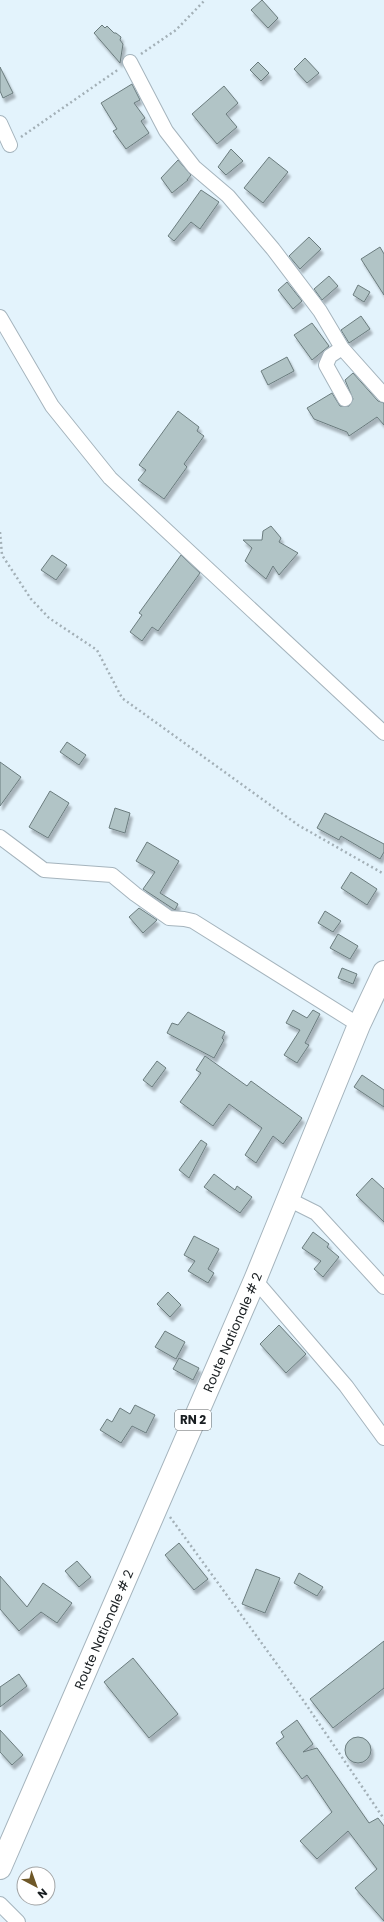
<svg xmlns="http://www.w3.org/2000/svg" width="384" height="1922" font-family="Poppins,sans-serif">
	<defs>
		<filter id="shadow"><feDropShadow dx="2.5" dy="4.5" stdDeviation="1" flood-color="#0004"/></filter>
	</defs>
	<rect width="100%" height="100%" fill="#e3f3fc"/>
	<!-- building -->
	<path fill="#b1c4c6" stroke="#6b7c7e" filter="url(#shadow)" d="M262,0L278,18L268,28L251,10Z
		M102,25L105,28L107,26L114,33H116L121,37L120,40L123,44L120,63L94,33Z
		M305,58L319,73L307,83L294,69Z
		M258,62L269,73L261,81L250,70Z
		M0,67L13,93L3,98L0,91Z
		M132,84L140,100L134,103L145,118L141,121L149,133L126,149L113,131L117,129L101,103Z
		M224,86L238,103L226,114L237,127L217,144L192,114Z
		M231,149L243,161L226,175L218,167Z
		M269,157L288,172L263,203L244,188Z
		M178,160L191,175L187,180H188L172,193L161,178Z
		M201,190L219,202L200,229L191,222L174,241L168,236Z
		M309,237L321,249L300,269L289,256Z
		M380,247L384,254V295L361,259Z
		M329,276L338,286L322,300L314,289Z
		M287,282L302,301L293,309L278,290Z
		M358,285L370,292L364,302L353,295Z
		M361,316L370,329L349,343L341,330Z
		M312,323L329,346L312,360L294,335Z
		M287,357L294,371L268,385L261,371Z
		M353,373L378,401L384,403V425L377,417L349,436L347,432L314,419L307,408L332,393L340,406H349L353,399L345,380Z
		M178,411L199,427L197,431L204,436L184,464L187,467L164,499L138,480L146,470L139,465Z
		M271,526L281,538L279,542L298,553L279,575L273,566L266,579L245,561L252,548L243,540H262L263,531Z
		M52,555L67,565L56,580L41,570Z
		M181,555L200,573L158,631L152,627L142,641L130,632L142,615L139,613Z
		M67,742L86,755L79,765L60,752Z
		M0,762L21,777L0,806Z
		M50,791L69,803L48,838L29,827Z
		M115,808L130,813L125,833L109,828Z
		M325,813L384,844V852L380,859L341,836L339,840L317,828Z
		M147,842L179,861L160,893L178,904L175,910L143,889L155,872L136,861Z
		M351,872L377,889L367,905L341,888Z
		M139,908L157,920L143,933L129,917Z
		M325,911L341,921L333,932L318,923Z
		M338,934L358,946L350,959L330,948Z
		M342,968L357,974L353,984L338,978Z
		M293,1010L307,1018L313,1010L320,1014L305,1043L309,1045L297,1063L284,1055L300,1030L286,1023Z
		M188,1012L225,1032L222,1038L224,1040L214,1058L167,1033L172,1023L178,1025Z
		M205,1056L247,1086L251,1081L302,1118L283,1144L273,1136L256,1163L245,1155L262,1128L229,1104L213,1126L180,1102L201,1073L196,1070Z
		M157,1061L166,1068L152,1087L143,1080Z
		M362,1075L384,1090V1107L354,1087Z
		M201,1140L207,1144L189,1178L179,1170Z
		M214,1174L235,1190L237,1186L252,1197L240,1213L204,1187Z
		M372,1178L384,1189V1222L356,1195Z
		M313,1232L329,1244L327,1247L339,1257L323,1277L314,1269L321,1261L302,1248Z
		M194,1236L219,1249L208,1269L214,1273L208,1283L188,1271L195,1261L184,1255Z
		M168,1292L181,1305L170,1317L157,1304Z
		M279,1325L306,1354L286,1373L260,1344Z
		M165,1331L185,1342L176,1359L155,1347Z
		M179,1358L199,1368L193,1380L173,1369Z
		M135,1405L155,1415L146,1433L132,1426L121,1443L100,1430L107,1419L112,1422L120,1408L130,1414Z
		M179,1543L208,1579L194,1590L165,1555Z
		M77,1561L91,1577L79,1587L65,1571Z
		M256,1569L280,1578L265,1613L242,1604Z
		M299,1573L323,1587L317,1596L294,1583Z
		M0,1576L27,1607L43,1583L72,1603L57,1623L41,1612L19,1631L0,1609Z
		M384,1641V1688L333,1728L310,1699Z
		M133,1658L178,1714L149,1738L104,1682Z
		M19,1674L27,1686L0,1707V1687Z
		M297,1720L313,1744L303,1752L317,1748L369,1823L378,1818L384,1826V1921L355,1888L377,1869L348,1831L317,1859L300,1841L332,1812L307,1775L302,1779L276,1743L284,1737L281,1732Z
		M0,1730L23,1755L12,1765L0,1752Z
		M345 1750a13 13 0 1 1 26 0a13 13 0 1 1-26 0Z"/>
	<g fill="none" stroke-linecap="round" stroke-linejoin="round">
		<!-- street casing -->
		<g stroke="#a5b4bd" stroke-width="16">
			<path id="street" d="M130,62L166,131L194,167L228,196L273,249L320,311L342,348L384,395
				M0,123L10,145
				M0,317L52,406L110,478L384,733
				M342,348L330,356L326,365L345,399
				M0,837L44,870L112,875L135,894L169,918L184,919L193,921L359,1025
				M288,1199L316,1213L384,1287
				M255,1280L346,1386L384,1438
				M0,1904L18,1922"/>
		</g>
		<!-- primary casing -->
		<g stroke="#a5b4bd" stroke-width="24">
			<g id="primary">
				<path id="s1" d="M0,1868L255,1280L359,1025L384,972"/>
			</g>
		</g>
		<!-- path -->
		<path stroke="#a3b0b7" stroke-width="2.5" stroke-dasharray="2 3" stroke-linecap="butt" d="M141,54L176,30L205,0
			M21,137L119,69
			M0,532L2,555L31,599L49,618L97,650L122,698L298,825L384,874
			M170,1517L303,1700L384,1819"/>
		<!-- street -->
		<use href="#street" stroke="#fff" stroke-width="14"/>
		<!-- primary -->
		<use href="#primary" stroke="#fff" stroke-width="22"/>
	</g>
	<g text-anchor="middle" stroke-width="4" stroke-linejoin="round" paint-order="stroke">
		<!-- shield labels -->
		<rect fill="#fff" stroke="#5e6264" stroke-width="1" x="175" y="1410" width="36" height="20" rx="3"/>
		<g font-size="12" font-weight="bold" fill="#191e21">
			<text x="193" y="1424">RN 2</text>
		</g>
		<!-- street labels -->
		<g font-size="13" fill="#191e21" stroke="#fff">
			<text dy="5" stroke="none"><textPath href="#s1" startOffset="584">Route Nationale # 2</textPath></text>
			<text dy="5" stroke="none"><textPath href="#s1" startOffset="260">Route Nationale # 2</textPath></text>
		</g>
	</g>
	<!-- north arrow -->
	<g transform="translate(36 1886) rotate(139)"><circle r="19" fill="#ffffff" stroke="#a3a5a6"/>
	<path d="M0-3L7 15L0 10L-7 15Z" fill="#6f5828"/>
	<text y="-6" font-size="11" font-weight="bold" text-anchor="middle" fill="#191e21">N</text>
	</g>
</svg>
